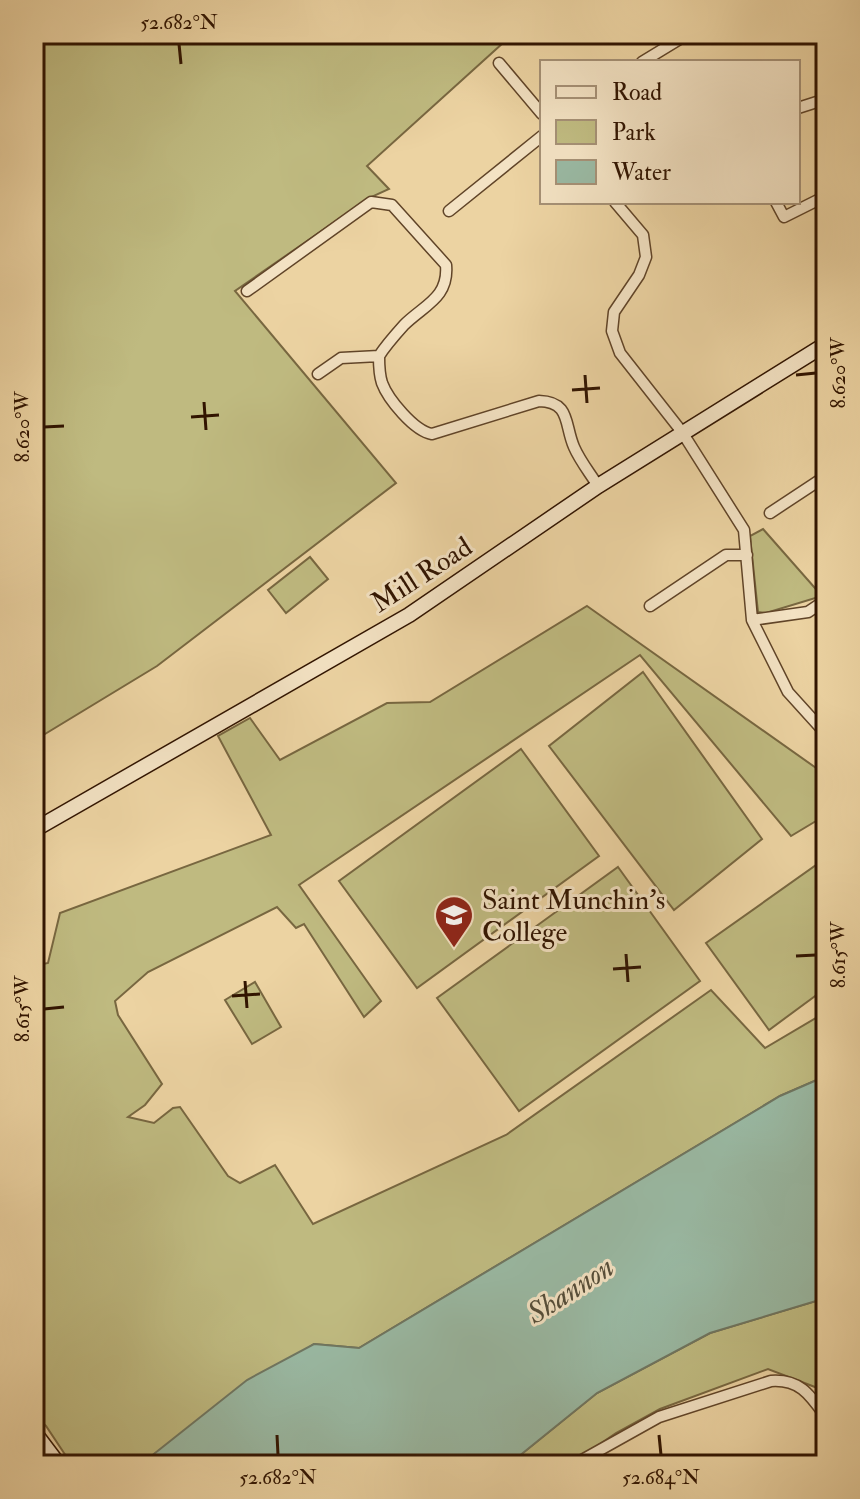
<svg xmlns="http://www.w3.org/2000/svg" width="860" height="1499" font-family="'IM FELL Double Pica',serif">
	<rect width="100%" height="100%" fill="#ecd3a2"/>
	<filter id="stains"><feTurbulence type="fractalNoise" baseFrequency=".0025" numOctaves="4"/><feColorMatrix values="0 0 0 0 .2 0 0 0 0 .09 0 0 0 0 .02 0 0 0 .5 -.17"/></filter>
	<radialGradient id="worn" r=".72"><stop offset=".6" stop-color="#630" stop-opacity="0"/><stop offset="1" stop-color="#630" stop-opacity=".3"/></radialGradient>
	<!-- green -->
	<path fill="#bfba80" stroke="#786740" stroke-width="2" d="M34,34H513L367,166L389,189L369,198L235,291L396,483L157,666L40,737L34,730Z
		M763,529L822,596L766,613L758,612L750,536Z
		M310,557L328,579L286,613L268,590Z
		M587,606L826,775V815L791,836L640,655L299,885L381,1001L364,1017L304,924L296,928L277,907L148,972L115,1001L118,1015L162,1084L145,1105L128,1117L154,1123L173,1108L180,1107L228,1176L240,1183L275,1165L313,1224L506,1135L711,990L765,1048L826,1012V1076L780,1096L359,1348L314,1344L190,1427L140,1465H72L46,1426L34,1415V966L48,963L60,913L271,835L218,736L250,718L280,760L387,703L430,702Z
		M643,672L762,839L674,910L549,746Z
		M521,749L599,856L417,988L339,881Z
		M826,858V988L769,1030L706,943Z
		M618,867L700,981L519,1111L437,998Z
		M255,982L281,1027L252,1044L225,1000Z
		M826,1298V1379L815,1387L768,1369L660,1409L616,1433L569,1465H508L597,1393L710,1333Z"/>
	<!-- water -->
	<path fill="#99b8a2" stroke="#6f7661" stroke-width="2" d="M826,1076V1298L710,1333L597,1393L508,1465H140L247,1380L314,1344L359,1348L780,1096Z"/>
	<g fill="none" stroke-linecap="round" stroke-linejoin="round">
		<!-- street casing -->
		<g stroke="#604428" stroke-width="13">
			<path id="street" d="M642,62L688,34
				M499,63L542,114
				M798,108L826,99
				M615,202L643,235L646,257L639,275L614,312L612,331L620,353L682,432L744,530L752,620L788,692L826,734
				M776,202L784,217L826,196
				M449,211L542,136
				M247,291L371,202L392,205L446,265C449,298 424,305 404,325C395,335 386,345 379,356C379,365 379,374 382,383C388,399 414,431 432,434L539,401C571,402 564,424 574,447C580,461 590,473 598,486
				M318,374L341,358L379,356
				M770,513L826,476
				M650,606L726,555H747
				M752,620L808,612L826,600
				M580,1465L582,1460L659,1417L771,1381C800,1379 810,1395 826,1417"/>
		</g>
		<!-- secondary casing -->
		<g stroke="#311400" stroke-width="17">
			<path id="secondary" d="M34,830L409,615L598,486L826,344
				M34,1432L59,1465"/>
		</g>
		<!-- street -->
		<use href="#street" stroke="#f3e2c3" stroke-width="10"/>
		<!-- secondary -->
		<use href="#secondary" stroke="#f3e2c3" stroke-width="14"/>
	</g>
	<!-- ticks -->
	<path fill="none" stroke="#311400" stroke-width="3" d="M179,44L181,64M585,375L587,403M796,375L816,373M572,390L600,388M204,402L206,430M191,417L219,415M44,427L64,426M626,954L628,982M796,956L816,955M613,969L641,967M245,981L247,1008M232,996L260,994M44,1009L64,1007M277,1435L278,1455M659,1435L661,1455"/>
	<!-- icons -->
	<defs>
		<g id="school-pin" transform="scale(2)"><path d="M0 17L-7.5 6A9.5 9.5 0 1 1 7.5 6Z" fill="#8f2418" stroke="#f3e2c3"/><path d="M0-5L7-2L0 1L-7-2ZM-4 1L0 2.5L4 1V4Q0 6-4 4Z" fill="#fff"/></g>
	</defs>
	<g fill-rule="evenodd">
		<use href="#school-pin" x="454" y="915"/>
	</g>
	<g text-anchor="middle" stroke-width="6" stroke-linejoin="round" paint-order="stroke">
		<!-- street labels -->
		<g font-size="28" fill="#311400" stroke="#f3e2c3">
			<text transform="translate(421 574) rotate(-33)" y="10">Mill Road</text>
		</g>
		<!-- poi labels -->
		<g font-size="28" fill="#311400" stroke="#f3e2c3" text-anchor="start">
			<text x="482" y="909">Saint Munchin's<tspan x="482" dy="32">College</tspan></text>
		</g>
		<!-- water labels -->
		<g font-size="30" font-style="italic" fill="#554d39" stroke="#f3e2c3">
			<text transform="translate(570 1290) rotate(-33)" y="10">Shannon</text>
		</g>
	</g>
	<!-- margin -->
	<rect width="860" height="1499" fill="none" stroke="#ecd3a2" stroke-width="88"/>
	<!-- legend -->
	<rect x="540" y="60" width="260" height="144" fill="#f3e2c3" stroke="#a59075" stroke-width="2"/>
	<rect x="556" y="86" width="40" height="12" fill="#f3e2c3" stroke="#a59075" stroke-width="2"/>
	<text x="612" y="100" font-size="24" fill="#311400">Road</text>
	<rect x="556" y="120" width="40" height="24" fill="#bfba80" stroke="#a59075" stroke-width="2"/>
	<text x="612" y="140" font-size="24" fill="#311400">Park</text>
	<rect x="556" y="160" width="40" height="24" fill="#99b8a2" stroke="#a59075" stroke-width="2"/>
	<text x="612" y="180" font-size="24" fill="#311400">Water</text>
	<rect x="44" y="44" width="772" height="1411" fill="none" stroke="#311400" stroke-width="3"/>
	<g font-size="20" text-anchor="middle" fill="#311400">
		<text x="179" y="29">52.682°N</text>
		<text transform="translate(838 373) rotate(-90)" y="7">8.620°W</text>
		<text transform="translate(22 427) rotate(-90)" y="7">8.620°W</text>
		<text transform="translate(838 955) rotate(-90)" y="7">8.615°W</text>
		<text transform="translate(22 1009) rotate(-90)" y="7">8.615°W</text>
		<text x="278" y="1484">52.682°N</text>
		<text x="661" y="1484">52.684°N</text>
	</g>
	<rect width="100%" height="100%" filter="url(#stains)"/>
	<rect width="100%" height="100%" fill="url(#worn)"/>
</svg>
